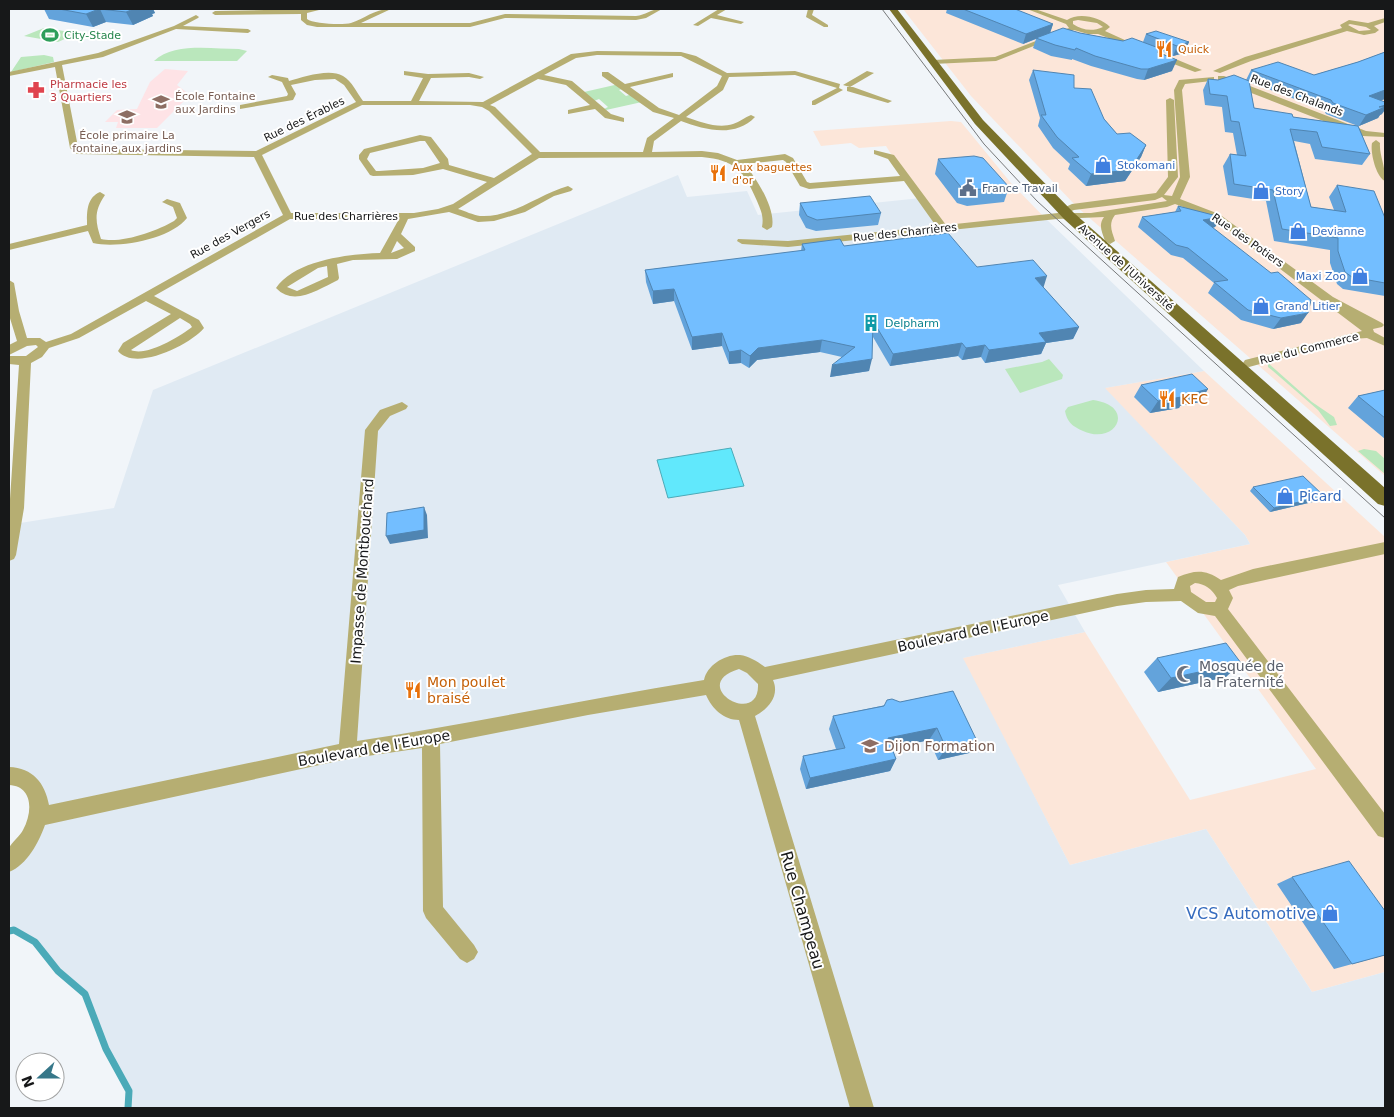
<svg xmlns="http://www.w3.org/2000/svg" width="1394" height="1117" font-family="'DejaVu Sans',sans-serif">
	<rect width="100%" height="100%" fill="#f1f5f9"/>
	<!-- commercial -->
	<path fill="#fce6d9" d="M903,9H1385V476L1077,207L971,96Z
		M951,121L961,122L1011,183L1044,217L943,228L906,178L886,146L859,148L851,143L821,146L813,131Z
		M1204,371L1385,537V972L1312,992L1206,829L1070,865L962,658L1085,632L1190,800L1316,769L1166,562L1250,544L1245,535L1104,388Z"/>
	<!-- built -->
	<path fill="#e0eaf3" d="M678,175L687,197L747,191L758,215L921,198L943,228L1044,217L1204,371L1105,388L1245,535L1250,544L1058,585L1085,632L963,658L1070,865L1206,829L1312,992L1385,972V1108H128V1091L106,1049L85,994L52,964L35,942L14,930L9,922V860L40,802L12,776H9V555L14,524L114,508L153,390Z"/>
	<!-- education -->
	<path fill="#fee3e6" d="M165,69L188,71L177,85L190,95L157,128H116L118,122H105L117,110L137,109L150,82Z"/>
	<!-- green -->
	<path fill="#bae7bc" d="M44,28L77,33H78L58,42L24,36Z
		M239,49L247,51L237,61H154C174,42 212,49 239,49Z
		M44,55L53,57L54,62L11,72L21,57Z
		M619,84L625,88L619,90L626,96L632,94L642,102L606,110L604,109L608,107L599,99L594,101L584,92Z
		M1049,359L1063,375L1062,379L1020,393L1005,369L1042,362Z
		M1268,363L1312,402L1334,417L1337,425L1330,426L1318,410L1273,371L1268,367Z
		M1093,400C1137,406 1116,446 1083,431C1072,426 1067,422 1065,411L1068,407Z
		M1364,449L1376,451L1385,459V474L1358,451Z"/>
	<!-- water -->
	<path fill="#61e8fc" stroke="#4baab8" d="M731,448L744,486L668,498L657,460Z"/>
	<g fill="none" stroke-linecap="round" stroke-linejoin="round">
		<!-- stream -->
		<path stroke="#4baab8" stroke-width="7" d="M9,931L14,930L35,942L58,971L85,994L106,1049L129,1091L128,1108"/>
		<!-- minor -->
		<path fill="#b6ae72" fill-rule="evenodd" d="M309,9H323L307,13V19C313,24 343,25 351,23C364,19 376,8 391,9L361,23H470L505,14L636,16C646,15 652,8 662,9L646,18L636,20L505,18L470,27H317L307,25L301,20V14L215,15L212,13L215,11Z
			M719,9H727L717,15L744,22L741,24L711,18L698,26L693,25Z
			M808,9H814L812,15L828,25V27H824L806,17Z
			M1027,9H1035L1067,20C1079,12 1100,17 1110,27L1105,31L1138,46L1134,48L1098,34H1088L1074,30L996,61L933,64L929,62L933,60L995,57L1069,28L1066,24ZM1078,20L1097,23L1103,27C1092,32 1082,30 1073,24V21Z
			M196,15L199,17L198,18L183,26L248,29L251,31L248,33L176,29L103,57L62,65L78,147L82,149L256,151L356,102L344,85L335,79L315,80L291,85L296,94L293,100L240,109V105L287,96L288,94L282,82L268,77L272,75L288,78L289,81C304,77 329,68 343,76C352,81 357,93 363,101H411L423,78L404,75V71L428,74L469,73L484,77L480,79L469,77L431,78L419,101L483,102L571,54L597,51L681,52L696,56L727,73L795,71L840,84L839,88L843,90L815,105H812V101L837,88L795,75L729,77L723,90L686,117C701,122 718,129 733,124C740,122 745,117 751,115L755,117C735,138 705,130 681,121L654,141L652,152L702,151L718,153L737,160L785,154L793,158L807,182L810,183L900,176L888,159L874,154V150L894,155L946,225L1058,213L1059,210L1072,204L1156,193L1168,177L1166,100L1170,98L1174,100L1178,177L1164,195L1172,196L1180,177L1174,90L1179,80L1214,77V81H1211L1185,84L1182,90L1190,177L1180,199L1219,214L1333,297L1382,323L1384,325L1382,327L1373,329L1374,332L1385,338V346L1367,338L1352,339L1249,367L1245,366L1243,363L1245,360L1362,331L1213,218L1175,204L1167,207L1115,215C1108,224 1112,231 1115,241L1110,244L1105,241C1102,232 1098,225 1104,217L1057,219L788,247L742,244L737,241L738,239L788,241L936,226L904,181L809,189L800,186L786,162L783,160L744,164C756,177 776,209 772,227L767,230L762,227C764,216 761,211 757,201C744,171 735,160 702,157L539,158L458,209C465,211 473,215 480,216C512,218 539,194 568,186L573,189L571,191L554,196L525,212L494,221L478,222L449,212L408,219L401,234L415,247V251L397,259L353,260L337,264L339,278L338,280C319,289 294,307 276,288C295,260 349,254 380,253L399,219H290L154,296L199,320L204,328C190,345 135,372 118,351L123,343L171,314L146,301L79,338L49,348L42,357L31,363L24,508L16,555L14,559L9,561V514L19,365L9,364V356H26L38,347L36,345L27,346L9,355V345L17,341L9,315V280L14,283L19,311L27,338H40L46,342L71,334L283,215L254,157L77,154L70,148L55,67L9,76V72L98,53L174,26ZM597,55L681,56L722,76L717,86L679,115L659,108L630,87L673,77V73L625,84L608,72H602V76L653,112L674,118L647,138L643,152H540L495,107L490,105L538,79L566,85L590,105L568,110V114L595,109L605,118L624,122V118L611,114L572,81L544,75L576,58ZM362,105H470L482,107L489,111L532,154L494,178L449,165L448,159L431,137L420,135L364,149L359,155V159L370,175L373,176L413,175L443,169L487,182L453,204L438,209L414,213H291L262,155ZM420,141H425L440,163L423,168L379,171H376L367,159L370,153ZM1162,197L1167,201L1091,213H1067L1074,210L1155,200ZM397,241L404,248L391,253ZM327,266L328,277L297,291L287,287L318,268ZM180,318L190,324L192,327C179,337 146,357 131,350Z
			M1385,18V22L1374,26L1379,30L1375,33L1364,35L1347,31L1251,61L1220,73L1213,71L1245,57L1342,28L1340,25L1349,20L1368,23ZM1350,24L1366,27L1371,30L1359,31L1348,25Z
			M1155,53H1161L1202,70L1195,72L1155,57Z
			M867,71L874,73L850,87L843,85Z
			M1218,76H1224L1366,131L1385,133V137L1362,136L1218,80Z
			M847,87H853L892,101L888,103L847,91Z
			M1376,140L1380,143C1379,155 1386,167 1385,181C1376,177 1370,152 1372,143Z
			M100,192L105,195C94,211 95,221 101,239C121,244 157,231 174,221L177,218L173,207L162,202L167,199L180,203L187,218C171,239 118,249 93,243L88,231L9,250V244L87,225C87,213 86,198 100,192Z
			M402,402L408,406L406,409L390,416L378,431L357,741C473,723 588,699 704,680C707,665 725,654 740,655C749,656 758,662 765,667L1117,594L1146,590L1174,589L1178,577C1195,570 1205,569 1221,580L1253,569L1385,542V554L1238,586L1229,590L1233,598L1228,609L1385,814V838L1378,836L1215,616L1198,613L1181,601L1146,602L1117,606L773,680C780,696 768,709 755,716L874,1108H850L739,720C724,720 712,709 706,695L588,715L440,744L443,907L474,945L478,952L474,959L467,963L460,959L426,918L423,911L422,748L347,759L45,825C39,842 27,865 9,872C9,865 7,854 9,848C12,842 20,836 23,830C33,812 33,786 9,785V767C33,768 45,783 49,805L339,744L365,430L380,410ZM1195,583C1205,584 1212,589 1217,598L1215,602H1206L1191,592L1190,586ZM739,669L747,673L758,684C760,729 686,685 739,669Z"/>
		<!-- major -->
		<path fill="#7a722b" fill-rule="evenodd" d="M889,9H897L983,120L1074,213L1385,488V506L1378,504L1064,219L975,124Z"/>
		<!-- tram -->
		<path stroke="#77797b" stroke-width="1" d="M882,9L984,144L1037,201L1385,518"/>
	</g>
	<!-- wall -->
	<path fill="#63a3db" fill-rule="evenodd" d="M44,9H153L155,13L152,14L153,16L133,25L106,22L93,27L49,19Z
		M947,9H1018L1017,10L1053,24L1050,33H1080L1123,41L1143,42L1146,34L1189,42L1184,53L1173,56L1163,52L1162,55L1172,71L1144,80L1137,79L1091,66L1072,59V60L1051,56L1033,48L1036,39L1023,44L946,13Z
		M1385,52V99L1380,100L1382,114L1380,115L1378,118L1359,126H1358L1370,154L1362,165L1315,159L1310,144L1294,141L1311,207L1334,210L1329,197L1337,185L1385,218V296L1343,289L1337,284L1330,263V250L1274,241L1266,201L1228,195L1223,166L1230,154L1237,155L1233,133L1225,132L1222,107L1205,105L1203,90L1208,79L1218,80H1246L1251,70L1314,75L1358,62ZM1249,82L1324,110L1326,114L1358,126L1293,117L1254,108Z
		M1033,70L1074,88L1104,119L1117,134L1146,145L1141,157L1125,181L1086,186L1068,169L1070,164L1053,148L1038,126L1040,118L1029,80Z
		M938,159L1009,187L1004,202L967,206L957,203L935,174Z
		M800,203L881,213L878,225L816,231L806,228L799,215Z
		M1178,206L1221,217L1215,227L1213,228L1301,323L1273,329L1241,320L1208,293L1214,283L1183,258L1171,255L1138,227L1142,217L1175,212Z
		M802,244L844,246L977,267L1043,287L1079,327L1073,339L1046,343L1041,354L985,363L981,357L962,360L958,356L890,366L873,337L869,371L830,377L842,357L820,352L757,360L749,368L741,363L729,364L722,346L692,350L674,301L653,304L646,282L645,270L801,251Z
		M1141,385L1208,389L1200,402L1180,406L1179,408L1150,413L1134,397Z
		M1385,390V439L1348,408L1358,396Z
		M1253,487L1321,500L1270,512L1250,491Z
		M1157,658L1226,677L1158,692L1144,672Z
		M953,691L969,753L938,760L929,740L892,748L896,759L890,771L806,789L800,769L803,756L836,749L829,729L833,716Z
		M1292,877L1385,955L1334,969L1277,884Z"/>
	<!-- shaded-wall -->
	<path fill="#5085b2" d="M100,9L106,22L93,27L86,14Z
		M134,9H153L155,13L152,14L153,16L133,25L126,12Z
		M1053,24L1050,33L1023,44L1026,34Z
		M1189,42L1184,53L1173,56L1177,46Z
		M1164,50L1160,60L1157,52Z
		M1177,60L1172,71L1144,80L1148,69Z
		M1385,90V99L1363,107L1369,96Z
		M1385,105V110L1382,114L1380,115L1378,118L1359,126L1366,115L1379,107Z
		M1146,145L1141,157L1125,181L1086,186L1091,174Z
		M1221,217L1215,227L1198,230L1203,220Z
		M1047,276L1043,289L1035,278Z
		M674,289V301L653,304V291Z
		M1308,313L1301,323L1273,329L1281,318Z
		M1079,327L1073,339L1046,343L1041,354L985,363L989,350L1039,333Z
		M722,333V346L692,350V337Z
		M822,340L820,352L757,360L749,368L750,356L758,348Z
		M962,343L958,356L890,366L893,354Z
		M985,345L981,357L962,360L966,348Z
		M741,350V363L729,364V352Z
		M872,359L869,371L830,377L832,365Z
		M1208,389L1200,402L1180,406L1179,408L1150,413L1158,401Z
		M1324,496L1321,500L1270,512L1274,508Z
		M424,507L427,515L428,538L390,544L386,536Z
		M1241,663L1226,677L1158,692L1171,678Z
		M937,728L929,740L882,751L888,738Z
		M977,741L969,753L938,760L946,748Z
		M896,759L890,771L806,789L810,778Z"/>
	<!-- building -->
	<path fill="#73beff" stroke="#5085b2" d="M59,9H99L86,14Z
		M100,9H134L126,12Z
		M963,9H1015L1053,24L1026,34Z
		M1063,28L1080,33L1123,41L1132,38L1164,50L1157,52L1177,60L1148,69H1141L1095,56L1076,48L1075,50L1055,45L1036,38Z
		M1156,31L1189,42L1177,46L1146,34Z
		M1385,52V90L1369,96L1385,102V105L1379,107H1385L1366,115L1333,103L1331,100L1251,70L1278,62L1314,75L1358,62Z
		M1033,70L1074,75V88L1091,89L1104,119L1117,134L1130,133L1146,145L1130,170L1091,174L1072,158L1079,157L1057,137L1041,115H1046Z
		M1234,75L1249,81L1254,108L1292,114L1293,117L1358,126L1370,154L1322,147L1317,132L1290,129L1311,207L1346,212L1337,185L1374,191L1385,218V283L1352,277L1345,272L1338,251V238L1282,229L1273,190L1234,184L1230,154L1246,156L1239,122L1231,121L1227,96L1210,94L1208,79L1218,80Z
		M974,156L983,158L1009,187L971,190L961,187L938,159Z
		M870,196L881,213L817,220L807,216L800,203Z
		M1178,206L1221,217L1203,220L1271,273L1278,272L1311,300L1308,313L1281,318L1248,310L1214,282L1228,280L1188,248L1176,245L1142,217L1181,211Z
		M948,233L977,267L1033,260L1047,276L1035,278L1079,327L1039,333L1046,342L989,350L985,345L966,348L962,343L893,354L873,321L872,359L832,365L855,347L822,340L758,348L750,356L741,350L729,352L722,333L692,337L674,289L653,291L645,270L805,250L802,244L840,239L844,246Z
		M1192,374L1208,389L1186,395L1187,396L1158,401L1141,385Z
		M1385,390V418L1358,396Z
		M1303,476L1324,496L1274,508L1253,487Z
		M424,507V530L386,536L387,513Z
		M1226,643L1241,663L1171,678L1157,658Z
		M953,691L977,741L946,748L937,728L888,738L896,759L810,778L803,756L845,748L833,716L884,706L887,700L892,699L900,702Z
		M1349,861L1385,911V955L1352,964L1292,877Z"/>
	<!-- icons -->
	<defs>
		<g id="stadium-bare" transform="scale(1.35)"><path d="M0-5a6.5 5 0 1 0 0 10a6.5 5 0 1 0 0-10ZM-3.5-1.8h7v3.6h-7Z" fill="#2e9e5b" stroke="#fff" stroke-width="2.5" paint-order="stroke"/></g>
		<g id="restaurant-bare" transform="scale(1.35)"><path d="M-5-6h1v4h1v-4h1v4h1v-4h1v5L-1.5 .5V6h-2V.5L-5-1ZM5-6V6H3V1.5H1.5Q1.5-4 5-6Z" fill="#e8710a" stroke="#fff" stroke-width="2.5" paint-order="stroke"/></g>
		<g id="pharmacy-bare" transform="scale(1.35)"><path d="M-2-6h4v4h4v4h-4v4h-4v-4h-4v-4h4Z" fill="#e0444e" stroke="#fff" stroke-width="2.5" paint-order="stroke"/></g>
		<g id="school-bare" transform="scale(1.35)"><path d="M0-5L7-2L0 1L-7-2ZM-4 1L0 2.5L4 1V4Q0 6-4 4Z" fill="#8d6e63" stroke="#fff" stroke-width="2.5" paint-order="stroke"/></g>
		<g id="shop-bare" transform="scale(1.35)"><path d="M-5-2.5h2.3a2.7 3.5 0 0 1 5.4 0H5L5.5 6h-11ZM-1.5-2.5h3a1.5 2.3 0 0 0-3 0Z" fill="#3f7fe0" stroke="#fff" stroke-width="2.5" paint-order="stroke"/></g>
		<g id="civic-bare" transform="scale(1.35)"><path d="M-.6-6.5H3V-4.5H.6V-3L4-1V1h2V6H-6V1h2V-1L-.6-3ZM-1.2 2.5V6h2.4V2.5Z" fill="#5c6f8a" stroke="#fff" stroke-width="2.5" paint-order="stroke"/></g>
		<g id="building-bare" transform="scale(1.35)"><path d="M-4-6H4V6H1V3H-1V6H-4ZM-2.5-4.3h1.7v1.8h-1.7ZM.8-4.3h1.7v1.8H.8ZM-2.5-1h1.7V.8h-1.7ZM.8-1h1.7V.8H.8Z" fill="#0f9aa8" stroke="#fff" stroke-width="2.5" paint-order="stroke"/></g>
		<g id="mosque-bare" transform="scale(1.35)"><path d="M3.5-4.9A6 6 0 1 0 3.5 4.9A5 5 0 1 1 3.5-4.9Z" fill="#6b7280" stroke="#fff" stroke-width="2.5" paint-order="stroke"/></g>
		<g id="university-bare" transform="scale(1.35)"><path d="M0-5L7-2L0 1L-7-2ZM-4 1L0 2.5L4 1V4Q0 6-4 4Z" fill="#8d6e63" stroke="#fff" stroke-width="2.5" paint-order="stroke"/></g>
	</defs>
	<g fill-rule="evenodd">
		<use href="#stadium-bare" x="50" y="35"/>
		<use href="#restaurant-bare" x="1164" y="49"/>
		<use href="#pharmacy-bare" x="36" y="90"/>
		<use href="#school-bare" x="161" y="102"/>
		<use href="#school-bare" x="127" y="117"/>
		<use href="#shop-bare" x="1103" y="165"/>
		<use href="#restaurant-bare" x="718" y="173"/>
		<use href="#civic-bare" x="968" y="188"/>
		<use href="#shop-bare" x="1261" y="191"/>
		<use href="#shop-bare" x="1298" y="231"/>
		<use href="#shop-bare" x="1360" y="276"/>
		<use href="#shop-bare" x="1261" y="306"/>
		<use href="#building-bare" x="871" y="323"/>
		<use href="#restaurant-bare" x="1167" y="399"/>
		<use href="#shop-bare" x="1285" y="496"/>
		<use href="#mosque-bare" x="1185" y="674"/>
		<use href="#restaurant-bare" x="413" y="690"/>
		<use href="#university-bare" x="870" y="746"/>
		<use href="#shop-bare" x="1330" y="913"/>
	</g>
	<g text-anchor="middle" stroke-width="4" stroke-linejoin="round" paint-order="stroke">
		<!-- far-leisure labels -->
		<g font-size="11" fill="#27864d" stroke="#fff" text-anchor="start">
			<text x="64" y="39">City-Stade</text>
		</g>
		<!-- far-food labels -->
		<g font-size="11" fill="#c56008" stroke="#fff" text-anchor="start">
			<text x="1178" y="53">Quick</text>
			<text x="732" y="171">Aux baguettes<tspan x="732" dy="13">d'or</tspan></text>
		</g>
		<!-- far-health labels -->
		<g font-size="11" fill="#be3a42" stroke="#fff" text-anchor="start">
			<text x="50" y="88">Pharmacie les<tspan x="50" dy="13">3 Quartiers</tspan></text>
		</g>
		<!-- far-street labels -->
		<g font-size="11" fill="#171819" stroke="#fff">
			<text transform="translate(1297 95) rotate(21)" y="4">Rue des Chalands</text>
			<text transform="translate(304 119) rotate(-26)" y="4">Rue des Érables</text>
			<text x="346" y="220">Rue des Charrières</text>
			<text transform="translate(905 232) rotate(-6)" y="4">Rue des Charrières</text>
			<text transform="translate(230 234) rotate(-29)" y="4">Rue des Vergers</text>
			<text transform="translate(1248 240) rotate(35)" y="4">Rue des Potiers</text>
			<text transform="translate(1126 267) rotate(42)" y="4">Avenue de l'Université</text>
			<text transform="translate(1309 348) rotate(-14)" y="4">Rue du Commerce</text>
		</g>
		<!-- far-education labels -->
		<g font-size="11" fill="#785e54" stroke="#fff" text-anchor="start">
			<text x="175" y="100">École Fontaine<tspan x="175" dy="13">aux Jardins</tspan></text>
			<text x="127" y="139" text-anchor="middle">École primaire La<tspan x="127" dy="13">fontaine aux jardins</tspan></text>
		</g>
		<!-- far-shop labels -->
		<g font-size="11" fill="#366cbe" stroke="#fff" text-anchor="start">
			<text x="1117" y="169">Stokomani</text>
			<text x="1275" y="195">Story</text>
			<text x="1312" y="235">Devianne</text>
			<text x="1346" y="280" text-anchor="end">Maxi Zoo</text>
			<text x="1275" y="310">Grand Litier</text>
		</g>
		<!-- far-service labels -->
		<g font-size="11" fill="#4e5e75" stroke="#fff" text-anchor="start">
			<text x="982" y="192">France Travail</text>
		</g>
		<!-- far-culture labels -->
		<g font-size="11" fill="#0d838f" stroke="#fff" text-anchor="start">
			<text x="885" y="327">Delpharm</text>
		</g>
		<!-- food labels -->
		<g font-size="14" fill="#c56008" stroke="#fff" text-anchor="start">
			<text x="1181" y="404">KFC</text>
			<text x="427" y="687">Mon poulet<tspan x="427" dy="16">braisé</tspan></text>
		</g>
		<!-- shop labels -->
		<g font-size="14" fill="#366cbe" stroke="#fff" text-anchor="start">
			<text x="1299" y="501">Picard</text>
		</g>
		<!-- street labels -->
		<g font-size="14" fill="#171819" stroke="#fff">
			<text transform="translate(362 571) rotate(-86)" y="5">Impasse de Montbouchard</text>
			<text transform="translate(973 631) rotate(-12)" y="5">Boulevard de l'Europe</text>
			<text transform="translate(374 748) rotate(-10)" y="5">Boulevard de l'Europe</text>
		</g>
		<!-- worship labels -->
		<g font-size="14" fill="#5b616d" stroke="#fff" text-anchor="start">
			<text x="1199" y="671">Mosquée de<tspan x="1199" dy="16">la Fraternité</tspan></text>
		</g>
		<!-- education labels -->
		<g font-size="14" fill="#785e54" stroke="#fff" text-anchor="start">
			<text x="884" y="751">Dijon Formation</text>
		</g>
		<!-- near-street labels -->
		<g font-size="16" fill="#171819" stroke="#fff">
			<text transform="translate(803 910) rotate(74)" y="6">Rue Champeau</text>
		</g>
		<!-- near-shop labels -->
		<g font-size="16" fill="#366cbe" stroke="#fff" text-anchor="end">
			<text x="1316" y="919">VCS Automotive</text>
		</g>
	</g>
	<!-- border -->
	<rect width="1394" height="1117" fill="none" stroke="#171819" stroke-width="20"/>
	<!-- north arrow -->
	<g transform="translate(40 1077) rotate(249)"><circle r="24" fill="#ffffff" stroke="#a2a3a3"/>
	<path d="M0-4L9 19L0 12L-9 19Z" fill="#367789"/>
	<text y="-8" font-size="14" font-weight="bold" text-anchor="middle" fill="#171819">N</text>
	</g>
</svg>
